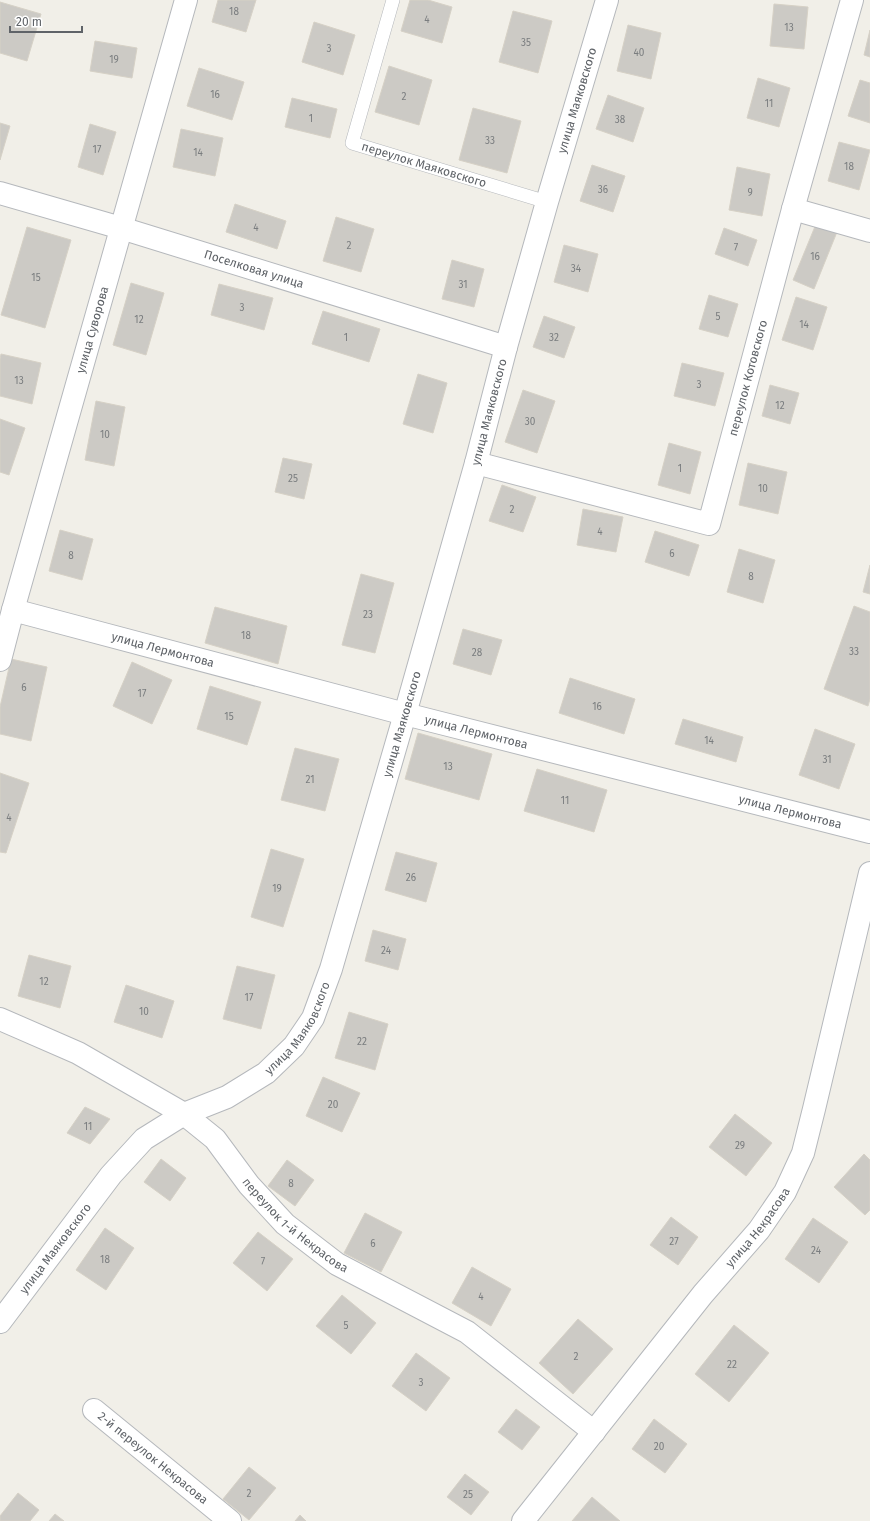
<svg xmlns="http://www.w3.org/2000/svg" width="870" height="1521" font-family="'Fira Sans',sans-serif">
	<rect width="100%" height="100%" fill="#f1efe8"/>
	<!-- building -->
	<path fill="#cccac5" stroke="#d6d1c6" d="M218,0H256L246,32L212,22Z
		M410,0H428L452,7L442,43L401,31Z
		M0,2L41,14L27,61L0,53Z
		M774,4L808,7L804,49L770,46Z
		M513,11L552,21L538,73L499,62Z
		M314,22L355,35L343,75L302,62Z
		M628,25L661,33L651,79L617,71Z
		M870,30V57L864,55Z
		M95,41L137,48L132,78L90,71Z
		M389,66L432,80L419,125L375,112Z
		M199,68L244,82L232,120L187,106Z
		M758,78L790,88L779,127L747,118Z
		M860,80L870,83V123L848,116Z
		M608,95L644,108L633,142L596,129Z
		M292,98L337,109L330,138L285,127Z
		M473,108L521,121L507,173L459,160Z
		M0,123L10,126L0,160Z
		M90,124L116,132L103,175L78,167Z
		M181,129L223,138L215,176L173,167Z
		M839,142L870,150L859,190L828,181Z
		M592,165L625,176L613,212L580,201Z
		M737,167L770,174L762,216L729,210Z
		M235,204L286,221L277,249L226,232Z
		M336,217L374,229L361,272L323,261Z
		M816,224L837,232L814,289L793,280Z
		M27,227L71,240L45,328L1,315Z
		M724,228L757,240L748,266L715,254Z
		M564,245L598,254L588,292L554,282Z
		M452,260L484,269L474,307L442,299Z
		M131,283L164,293L146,355L113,345Z
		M219,284L273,298L264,330L211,315Z
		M709,295L738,304L728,337L699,329Z
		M796,297L827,307L813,350L782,340Z
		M323,311L380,329L369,362L312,344Z
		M544,316L575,327L564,358L533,347Z
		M1,354L41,363L32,404L0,396V359Z
		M682,363L724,373L715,406L674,396Z
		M418,374L447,383L433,433L403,424Z
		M770,385L799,393L790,424L762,416Z
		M523,390L555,401L537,453L505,442Z
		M96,401L125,407L114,466L85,460Z
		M0,419L25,428L9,475L0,472Z
		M669,443L701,452L690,494L658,485Z
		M283,458L312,464L304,499L275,492Z
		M748,463L787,472L778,514L739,505Z
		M502,485L536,497L523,532L489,521Z
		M583,509L623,517L616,552L577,545Z
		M60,530L93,539L82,580L49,571Z
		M655,531L699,545L689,576L645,562Z
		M739,549L775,560L763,603L727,592Z
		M870,565V594L863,592Z
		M361,574L394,583L375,653L342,645Z
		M854,606L870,612V699L868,706L824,689Z
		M215,607L287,626L278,664L205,643Z
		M463,629L502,640L491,675L453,664Z
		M11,659L47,667L31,741L0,734V707Z
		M132,662L172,680L152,724L113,706Z
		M570,678L635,699L624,734L559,713Z
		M210,686L261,702L247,745L197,729Z
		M683,719L743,737L736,762L675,744Z
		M815,729L855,744L839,789L799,775Z
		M418,733L492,754L479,800L405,779Z
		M295,748L339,759L325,811L281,800Z
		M537,769L607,790L594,832L524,811Z
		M0,773L29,783L6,853L0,852Z
		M271,849L304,859L283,927L251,917Z
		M396,852L437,863L426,902L385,890Z
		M373,930L406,939L398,970L365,961Z
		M29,955L71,966L60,1008L18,996Z
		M237,966L275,975L261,1029L223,1019Z
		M126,985L174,1001L162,1038L114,1022Z
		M349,1012L388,1024L375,1070L335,1058Z
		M323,1077L360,1093L342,1132L306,1116Z
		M85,1107L110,1119L90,1144L67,1133Z
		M735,1114L772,1143L746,1176L709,1147Z
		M864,1154L870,1160V1210L865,1215L834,1187Z
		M161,1159L186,1178L170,1201L144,1182Z
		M287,1160L314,1180L295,1206L268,1186Z
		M365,1213L402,1232L381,1272L344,1253Z
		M671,1217L698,1237L678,1265L650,1245Z
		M813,1218L848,1242L819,1283L785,1259Z
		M105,1228L134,1248L106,1290L76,1270Z
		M258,1232L293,1259L267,1291L233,1263Z
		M472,1267L511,1289L491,1326L452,1303Z
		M342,1295L376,1323L351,1354L316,1326Z
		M578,1319L613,1349L573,1394L539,1363Z
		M734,1325L769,1353L729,1402L695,1374Z
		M416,1353L450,1378L426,1411L392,1386Z
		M516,1409L540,1427L522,1450L498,1432Z
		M654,1419L687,1444L665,1473L632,1449Z
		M249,1467L276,1488L249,1520L223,1499Z
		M465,1474L489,1492L471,1515L447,1497Z
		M18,1493L39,1510L30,1521H0V1516Z
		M592,1497L620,1521H572Z
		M55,1514L64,1521H49Z
		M300,1515L306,1521H295Z"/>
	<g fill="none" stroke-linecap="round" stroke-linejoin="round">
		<!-- lane casing -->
		<g stroke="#b5b8bc" stroke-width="14">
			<g id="lane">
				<path id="s1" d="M393,0L352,143L547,202"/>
			</g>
		</g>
		<!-- street casing -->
		<g stroke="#b5b8bc" stroke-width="24">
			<g id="street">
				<path id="s2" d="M0,193L121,228L506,347"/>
				<path d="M793,209L870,231"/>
				<path id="s3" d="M476,463L709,524L793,209L852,0"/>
				<path id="s4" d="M13,610L405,714L870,832"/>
				<path id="s5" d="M0,660L13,610L186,0"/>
				<path id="s6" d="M0,1019L78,1053L184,1114L215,1139L249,1185L285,1224L337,1264L467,1332L594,1432"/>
				<path id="s7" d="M0,1322L111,1175L144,1139L184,1114L227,1097L266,1073L294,1046L313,1018L331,969L405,714L476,463L506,347L547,202L607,0"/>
				<path id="s8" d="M94,1410L230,1521"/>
				<path id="s9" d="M523,1521L703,1294L759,1230L785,1192L803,1153L814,1109L870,873"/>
			</g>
		</g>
		<!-- lane -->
		<use href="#lane" stroke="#fff" stroke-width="13"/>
		<!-- street -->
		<use href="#street" stroke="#fff" stroke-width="22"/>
	</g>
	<g text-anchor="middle" stroke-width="3.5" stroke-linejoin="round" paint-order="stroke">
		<!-- number labels -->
		<g font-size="10" fill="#7a7d7f">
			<text x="234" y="15">18</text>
			<text x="427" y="23">4</text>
			<text x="789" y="31">13</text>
			<text x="526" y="46">35</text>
			<text x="329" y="52">3</text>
			<text x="639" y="56">40</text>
			<text x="114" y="63">19</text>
			<text x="215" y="98">16</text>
			<text x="404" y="100">2</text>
			<text x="769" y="107">11</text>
			<text x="311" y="122">1</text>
			<text x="620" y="123">38</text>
			<text x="490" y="144">33</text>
			<text x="97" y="153">17</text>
			<text x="198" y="156">14</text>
			<text x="849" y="170">18</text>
			<text x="603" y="193">36</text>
			<text x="750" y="196">9</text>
			<text x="256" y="231">4</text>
			<text x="349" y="249">2</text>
			<text x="736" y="251">7</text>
			<text x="815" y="260">16</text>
			<text x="576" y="272">34</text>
			<text x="36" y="281">15</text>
			<text x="463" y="288">31</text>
			<text x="242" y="311">3</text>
			<text x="718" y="320">5</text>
			<text x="139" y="323">12</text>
			<text x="804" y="328">14</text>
			<text x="346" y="341">1</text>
			<text x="554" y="341">32</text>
			<text x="19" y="384">13</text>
			<text x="699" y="388">3</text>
			<text x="780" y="409">12</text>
			<text x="530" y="425">30</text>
			<text x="105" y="438">10</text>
			<text x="680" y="472">1</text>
			<text x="293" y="482">25</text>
			<text x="763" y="492">10</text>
			<text x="512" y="513">2</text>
			<text x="600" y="535">4</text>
			<text x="672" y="557">6</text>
			<text x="71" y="559">8</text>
			<text x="751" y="580">8</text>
			<text x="368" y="618">23</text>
			<text x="246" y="639">18</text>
			<text x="854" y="655">33</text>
			<text x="477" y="656">28</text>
			<text x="24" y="691">6</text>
			<text x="142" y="697">17</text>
			<text x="597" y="710">16</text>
			<text x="229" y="720">15</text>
			<text x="709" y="744">14</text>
			<text x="827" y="763">31</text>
			<text x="448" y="770">13</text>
			<text x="310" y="783">21</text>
			<text x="565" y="804">11</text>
			<text x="9" y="821">4</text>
			<text x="411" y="881">26</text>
			<text x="277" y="892">19</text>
			<text x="386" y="954">24</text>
			<text x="44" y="985">12</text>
			<text x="249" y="1001">17</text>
			<text x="144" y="1015">10</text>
			<text x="362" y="1045">22</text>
			<text x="333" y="1108">20</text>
			<text x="88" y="1130">11</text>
			<text x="740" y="1149">29</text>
			<text x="291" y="1187">8</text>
			<text x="674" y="1245">27</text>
			<text x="373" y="1247">6</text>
			<text x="816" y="1254">24</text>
			<text x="105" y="1263">18</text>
			<text x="263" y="1265">7</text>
			<text x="481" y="1300">4</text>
			<text x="346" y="1329">5</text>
			<text x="576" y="1360">2</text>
			<text x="732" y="1368">22</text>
			<text x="421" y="1386">3</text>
			<text x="659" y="1450">20</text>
			<text x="249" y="1497">2</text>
			<text x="468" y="1498">25</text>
		</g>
		<!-- street labels -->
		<g font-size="12" fill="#5f6368" stroke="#fff">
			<text dy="4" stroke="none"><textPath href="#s7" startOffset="1400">улица Маяковского</textPath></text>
			<text dy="4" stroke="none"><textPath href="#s1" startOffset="224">переулок Маяковского</textPath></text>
			<text dy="4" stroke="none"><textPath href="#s2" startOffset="265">Поселковая улица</textPath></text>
			<text dy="4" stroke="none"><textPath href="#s5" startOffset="343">улица Суворова</textPath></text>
			<text dy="4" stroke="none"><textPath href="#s3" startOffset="392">переулок Котовского</textPath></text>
			<text dy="4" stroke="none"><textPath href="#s7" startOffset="1076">улица Маяковского</textPath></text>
			<text dy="4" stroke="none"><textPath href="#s4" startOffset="155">улица Лермонтова</textPath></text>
			<text dy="4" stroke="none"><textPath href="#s7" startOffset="752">улица Маяковского</textPath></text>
			<text dy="4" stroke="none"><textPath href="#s4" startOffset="479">улица Лермонтова</textPath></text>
			<text dy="4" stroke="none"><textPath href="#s4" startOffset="803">улица Лермонтова</textPath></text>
			<text dy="4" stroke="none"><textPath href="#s7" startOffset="428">улица Маяковского</textPath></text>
			<text dy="4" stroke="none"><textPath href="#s6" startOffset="366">переулок 1-й Некрасова</textPath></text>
			<text dy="4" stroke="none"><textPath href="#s9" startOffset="376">улица Некрасова</textPath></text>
			<text dy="4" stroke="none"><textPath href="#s7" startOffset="92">улица Маяковского</textPath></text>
			<text dy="4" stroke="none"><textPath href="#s8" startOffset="76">2-й переулок Некрасова</textPath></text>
		</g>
	</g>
	<!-- scale -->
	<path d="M10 26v6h72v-6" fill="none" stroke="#5f6368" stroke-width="2"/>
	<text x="16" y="26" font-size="12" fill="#5f6368" stroke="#ffffff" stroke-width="3" paint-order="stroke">20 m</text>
</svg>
